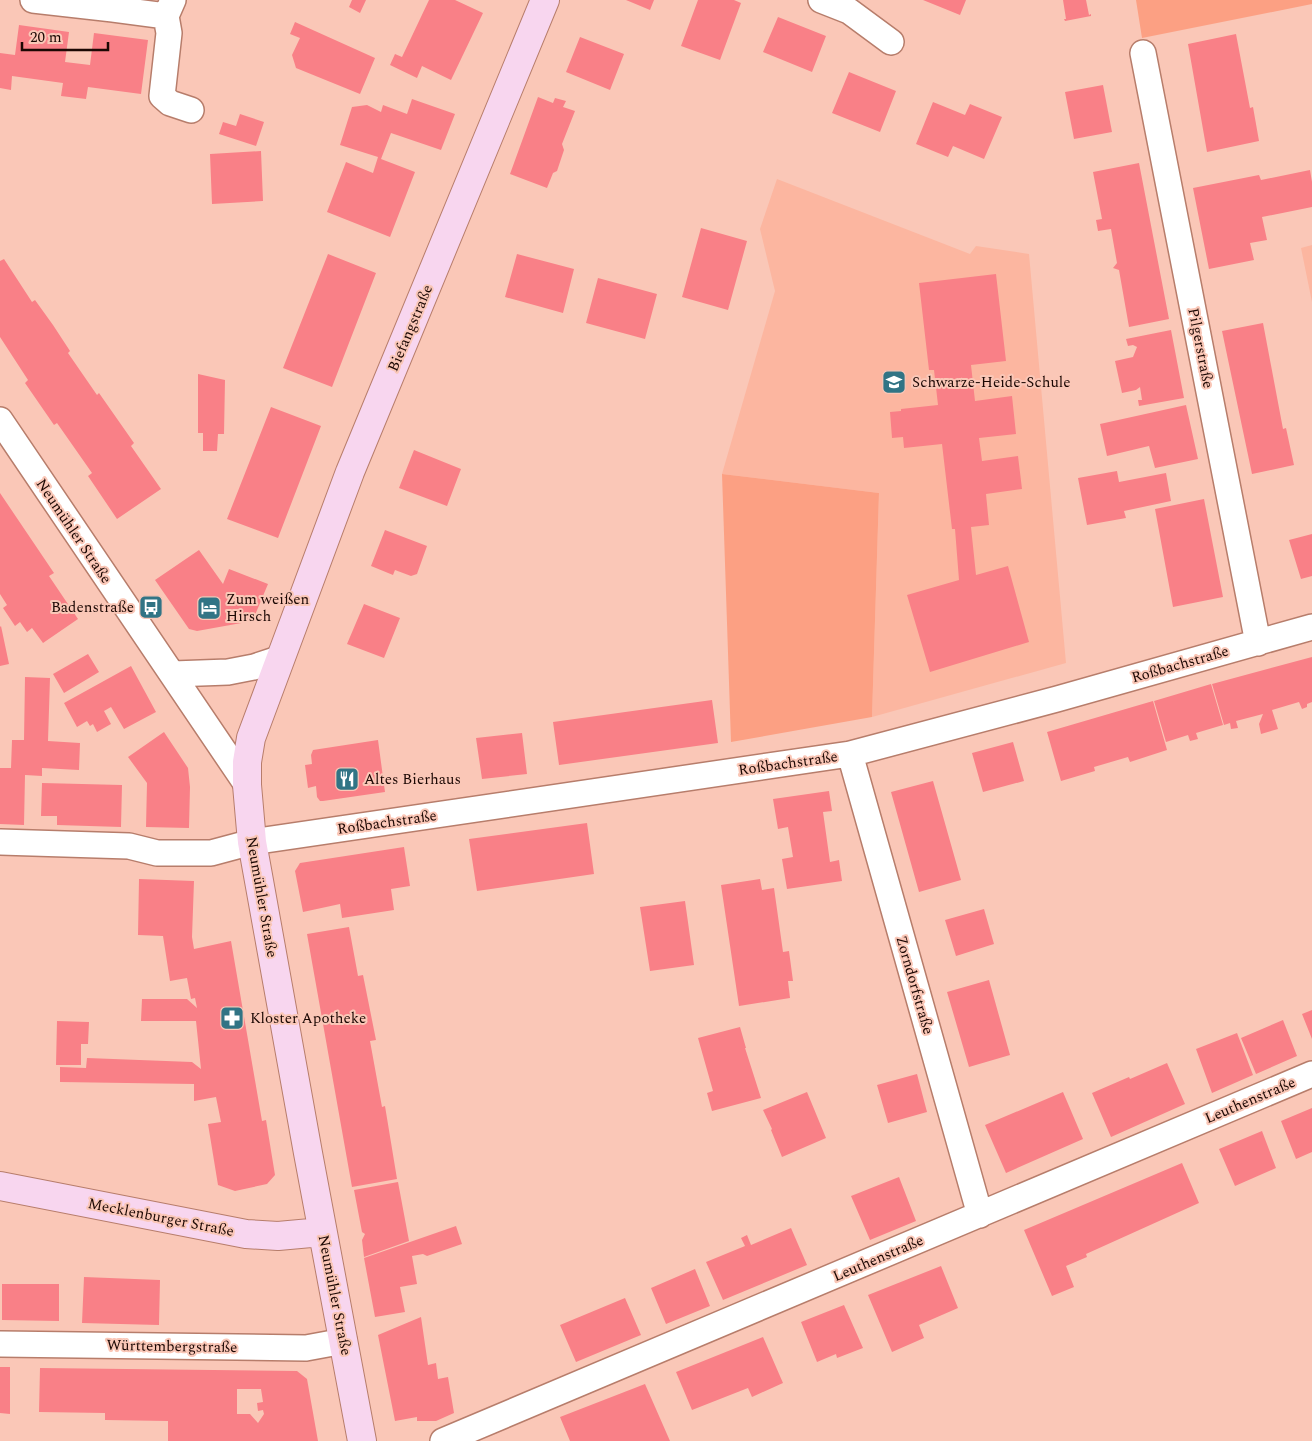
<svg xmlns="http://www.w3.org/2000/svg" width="1312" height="1441" font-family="Spectral,serif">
	<rect width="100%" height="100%" fill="#fac7b7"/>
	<!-- built -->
	<path fill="#fcb6a0" d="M777,179L970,254L976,246L1029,254L1066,663L872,717L879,493L722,474L775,291L760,229Z
		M1312,245V302L1301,248Z"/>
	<!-- green -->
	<path fill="#fca083" d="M1136,0H1312V4L1142,38Z
		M722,474L879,493L872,717L731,742Z"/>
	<!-- building -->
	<path fill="#f98087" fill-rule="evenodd" d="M352,0H366L360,13L349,7Z
		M429,0H455L483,13L451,80L422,66L417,78L390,65L395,54L402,57Z
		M626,0H654L650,10Z
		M698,0H734L741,3L720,60L681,46Z
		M923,0H966L960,15Z
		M1063,0H1086L1089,15L1091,14V16L1065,21L1064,19H1066Z
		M778,17L826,36L812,72L763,52Z
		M295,22L375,58L360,94L296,68L292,55L300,38L290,34Z
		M19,25L69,32L65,62L90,65L94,33L148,40L141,94L88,87L86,99L61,96L63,83L12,76L11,90L0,88V53L15,55Z
		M1236,34L1250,108L1253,107L1259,141L1207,152L1188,44Z
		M580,37L624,54L610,90L566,72Z
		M849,72L896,91L880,132L832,113Z
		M1103,85L1112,132L1074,139L1065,92Z
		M538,97L553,103L555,98L566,101L563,107L575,111L562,144L564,150L557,171L553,173L547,188L510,174Z
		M412,99L455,114L441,150L391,133L381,159L415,172L390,237L327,212L346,162L373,173L378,157L340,145L352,107L367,105L381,112L383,105L407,114Z
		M933,102L965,115L970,104L1002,117L984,159L953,146L948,157L916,144Z
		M240,114L264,122L256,146L219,134L223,122L236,126Z
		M261,151L263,201L212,204L210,154Z
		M1139,163L1169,319L1129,327L1119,270L1113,268L1117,263L1111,229L1098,231L1096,220L1102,219L1093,172Z
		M1310,170L1312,182V207L1262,217L1267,240L1250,243L1254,260L1209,269L1193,188L1259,175L1261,180Z
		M701,228L747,241L728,310L682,297Z
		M328,254L376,273L332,387L283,368Z
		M517,254L574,269L563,313L505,297Z
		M4,259L32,302L35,300L53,325L70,351L68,353L97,395L99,393L134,443L131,446L161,489L117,519L88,476L92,473L57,423L54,425L25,383L28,380L0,337V261Z
		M996,274L1006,361L971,365L975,401L1012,396L1016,434L979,438L982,461L1018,456L1022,489L986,494L989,525L971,527L976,575L1008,566L1029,642L930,672L907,595L959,580L955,529H952L942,444L904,448L903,437L892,438L890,412L901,411V409L938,405L934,370H929L919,283Z
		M598,278L657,294L645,339L586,323Z
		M1263,323L1283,429L1286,428L1294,465L1252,474L1222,331Z
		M1171,330L1184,398L1139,406L1138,400H1142L1140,387L1136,390L1122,393L1115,361L1133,357L1137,347L1133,345L1128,346L1126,339Z
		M198,374L225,380L224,434H218L217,451H203V433H198Z
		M1186,405L1198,459L1155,468L1149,446L1107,456L1100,424Z
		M271,407L321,426L278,538L227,519Z
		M414,450L461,469L447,506L399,488Z
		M1117,471L1119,482L1166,473L1171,501L1124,511L1126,518L1087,525L1078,478Z
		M0,493L54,573L49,576L78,619L43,643L32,628L27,632L20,622L15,626L3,608L7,605L0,594Z
		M1204,499L1223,597L1173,607L1155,509Z
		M385,530L427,546L417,574L411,576L395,570L393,575L371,566Z
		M1312,534V576L1301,579L1289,540Z
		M199,550L223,584L229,569L268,584L255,615L247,622L197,631L189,629L155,580Z
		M364,604L400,618L384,658L347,644Z
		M1,626L9,664L0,666V627Z
		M88,654L99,672L64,693L53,674Z
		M1312,657V702L1307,704V707L1302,709L1299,702L1272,710L1278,729L1261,734L1259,724L1263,714L1236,721L1238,728L1231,729L1230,723L1224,725L1212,684Z
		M131,666L156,712L124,729L111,707L104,711L111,724L97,732L93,724L90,726L87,721L77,727L64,703Z
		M25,677L50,678L48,741L80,743L79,770L42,768V776L25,775L24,825L0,824V768H11L12,740H24Z
		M1211,684L1223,725L1196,733L1198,739L1190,741L1188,735L1166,742L1154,701Z
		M712,700L718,743L559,765L553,722Z
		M1153,701L1167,750L1130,762L1128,757L1094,767L1095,771L1061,781L1047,732Z
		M164,732L188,768L190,787L189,828L146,827L147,783L128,757Z
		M522,733L527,774L482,779L476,738Z
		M378,740L385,792L323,801H320L317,797L316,786L308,788L305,765L312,764L311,755L313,750Z
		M1013,742L1024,781L983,792L972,753Z
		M933,781L961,880L919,892L891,792Z
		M42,783L122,785L121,827L57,825V816H41Z
		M829,791L832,811L823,812L830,862L839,860L842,881L787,889L782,859L793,857L788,827L778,829L773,799Z
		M587,823L594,874L477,891L469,839Z
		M404,847L410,886L391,889L394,910L342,918L340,904L303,912L295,871L300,863Z
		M139,879L194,881L192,937L194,949L231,941L262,1121L266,1120L275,1175L267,1184L235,1191L218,1185L208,1124L221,1122L216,1097L194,1101V1084L60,1082V1067L86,1068L87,1058L192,1062L201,1069L196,1021H141L142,999H187L197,1008L195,998L191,999L187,978L170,981L163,936L138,935Z
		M760,879L762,890L774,888L783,952L789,951L793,981H788L790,998L739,1006L721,885Z
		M685,901L694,965L650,971L640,907Z
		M984,909L994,944L956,956L945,920Z
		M349,927L358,976L363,975L376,1040L370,1041L382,1107L385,1106L397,1179L352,1187L307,934Z
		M989,980L1010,1055L969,1067L947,992Z
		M1312,1010V1039L1302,1014Z
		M1283,1020L1297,1056L1256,1074L1241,1038Z
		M57,1021L89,1022L88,1044H81V1065H56Z
		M740,1027L746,1048H745L761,1098L712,1111L707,1093L713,1091L698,1038Z
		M1237,1033L1253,1075L1212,1093L1196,1049Z
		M1167,1063L1185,1104L1111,1137L1092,1093L1129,1077L1130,1079Z
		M917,1074L927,1112L888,1123L877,1085Z
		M807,1092L826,1138L782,1157L771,1130L772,1129L763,1110Z
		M1063,1092L1083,1139L1006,1173L985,1125Z
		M1312,1108V1152L1296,1159L1281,1121Z
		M1262,1131L1276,1168L1235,1186L1219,1149Z
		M1182,1163L1199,1203L1086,1254L1087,1257L1066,1266L1074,1287L1052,1296L1024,1230Z
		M899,1177L916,1221L870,1240L851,1196Z
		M398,1182L409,1241L364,1257L362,1240L365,1234L362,1232L354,1190Z
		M456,1226L462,1244L427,1256L423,1254L412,1256L417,1284L400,1287L405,1312L375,1317L364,1258Z
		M791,1228L807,1265L723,1300L706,1262L745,1246L741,1238L747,1235L751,1245Z
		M941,1266L958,1308L919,1325L924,1338L892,1352L868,1295Z
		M695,1269L710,1306L666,1324L651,1288Z
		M84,1277L160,1280L159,1325L82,1323Z
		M2,1284H59V1321L2,1320Z
		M625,1298L641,1335L576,1362L560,1325Z
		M844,1305L863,1348L837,1358L836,1354L817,1362L801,1322Z
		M421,1317L428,1365L436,1363L438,1379L448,1377L454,1413L436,1421H417V1417L395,1421L378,1335Z
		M763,1337L783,1383L752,1397L748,1388L692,1410L676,1372Z
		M0,1367H10V1414L0,1413Z
		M40,1368L297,1371L307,1379L318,1441H168V1421L105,1420V1413L39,1412ZM237,1389H261L263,1402L257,1403L258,1411L263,1410L264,1414L258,1423L250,1414H237Z
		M645,1384L670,1441H570L560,1417Z"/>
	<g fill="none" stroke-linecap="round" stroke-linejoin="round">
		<!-- street casing -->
		<g stroke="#b77d6b" stroke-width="28">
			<path id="street" d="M33,0L113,9L114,0
				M821,0L849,11L891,42
				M113,9L166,16L173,0
				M166,16L169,33L162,96L170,103L191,110
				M1143,53L1258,643
				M0,420L247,785
				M173,674L228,672L254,667L281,658
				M850,754L980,1215
				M0,842L129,846L157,853H211L252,842L850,754L1057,699L1312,627
				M0,1344L306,1348L344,1341
				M443,1441L1312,1074"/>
		</g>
		<!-- secondary casing -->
		<g stroke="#b77d6b" stroke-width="30">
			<path id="secondary" d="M0,1186L246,1234L278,1236L322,1232
				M362,1441L308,1153L252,842L247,785V762L251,738L350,472L545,0"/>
		</g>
		<!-- street -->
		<use href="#street" stroke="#fff" stroke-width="25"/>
		<!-- secondary -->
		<use href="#secondary" stroke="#f8d6ef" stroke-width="28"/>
	</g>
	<!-- icons -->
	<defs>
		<g id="school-square" transform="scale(1.25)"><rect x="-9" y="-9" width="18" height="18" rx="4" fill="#317485" stroke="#fac7b7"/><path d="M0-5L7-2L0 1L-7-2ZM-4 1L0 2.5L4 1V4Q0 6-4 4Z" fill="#fff"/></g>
		<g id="bus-square" transform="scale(1.25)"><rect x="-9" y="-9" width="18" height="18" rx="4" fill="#317485" stroke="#fac7b7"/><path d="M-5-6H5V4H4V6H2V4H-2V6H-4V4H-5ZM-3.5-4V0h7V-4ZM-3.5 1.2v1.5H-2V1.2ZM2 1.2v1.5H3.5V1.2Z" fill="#fff"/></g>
		<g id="hotel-square" transform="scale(1.25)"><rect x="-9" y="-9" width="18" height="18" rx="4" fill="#317485" stroke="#fac7b7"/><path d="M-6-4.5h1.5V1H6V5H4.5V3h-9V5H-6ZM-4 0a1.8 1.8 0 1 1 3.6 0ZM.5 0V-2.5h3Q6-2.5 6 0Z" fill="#fff"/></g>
		<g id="restaurant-square" transform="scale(1.25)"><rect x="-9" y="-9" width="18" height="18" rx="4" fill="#317485" stroke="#fac7b7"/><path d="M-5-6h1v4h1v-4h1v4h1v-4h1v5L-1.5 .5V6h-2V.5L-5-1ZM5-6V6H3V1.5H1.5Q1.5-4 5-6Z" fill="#fff"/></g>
		<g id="pharmacy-square" transform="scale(1.25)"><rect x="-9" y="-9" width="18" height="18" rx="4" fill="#317485" stroke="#fac7b7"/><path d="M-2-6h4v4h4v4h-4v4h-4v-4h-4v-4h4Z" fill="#fff"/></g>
	</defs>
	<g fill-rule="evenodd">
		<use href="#school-square" x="894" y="382"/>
		<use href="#bus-square" x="151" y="607"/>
		<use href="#hotel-square" x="209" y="608"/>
		<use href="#restaurant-square" x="347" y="779"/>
		<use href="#pharmacy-square" x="232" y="1018"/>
	</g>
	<g text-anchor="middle" stroke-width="4" stroke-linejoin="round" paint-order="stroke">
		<!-- street labels -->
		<g font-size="15" fill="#1b0703" stroke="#fac7b7">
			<text transform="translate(410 328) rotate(-67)" y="5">Biefangstraße</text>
			<text transform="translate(1201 348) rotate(79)" y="5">Pilgerstraße</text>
			<text transform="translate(74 531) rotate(56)" y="5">Neumühler Straße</text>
			<text transform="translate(1180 664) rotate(-16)" y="5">Roßbachstraße</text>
			<text transform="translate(788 763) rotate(-8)" y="5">Roßbachstraße</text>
			<text transform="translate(387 822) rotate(-8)" y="5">Roßbachstraße</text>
			<text transform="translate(262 897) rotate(80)" y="5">Neumühler Straße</text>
			<text transform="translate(915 985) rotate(74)" y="5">Zorndorfstraße</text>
			<text transform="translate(1250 1100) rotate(-23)" y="5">Leuthenstraße</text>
			<text transform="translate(161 1217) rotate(11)" y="5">Mecklenburger Straße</text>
			<text transform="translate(878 1258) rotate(-23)" y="5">Leuthenstraße</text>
			<text transform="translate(335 1295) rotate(79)" y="5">Neumühler Straße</text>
			<text transform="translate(172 1346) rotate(1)" y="5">Württembergstraße</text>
		</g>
		<!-- poi labels -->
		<g font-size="15" fill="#1b0703" stroke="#fac7b7" text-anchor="start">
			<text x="912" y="387">Schwarze-Heide-Schule</text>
			<text x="226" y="604">Zum weißen<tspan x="226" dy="17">Hirsch</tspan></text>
			<text x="134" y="612" text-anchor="end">Badenstraße</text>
			<text x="364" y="784">Altes Bierhaus</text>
			<text x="250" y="1023">Kloster Apotheke</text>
		</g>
	</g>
	<!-- scale -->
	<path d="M22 42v8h86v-8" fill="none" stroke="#1b0703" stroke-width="2.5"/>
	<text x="30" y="42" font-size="15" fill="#1b0703" stroke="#fac7b7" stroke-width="4" paint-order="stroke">20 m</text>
</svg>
